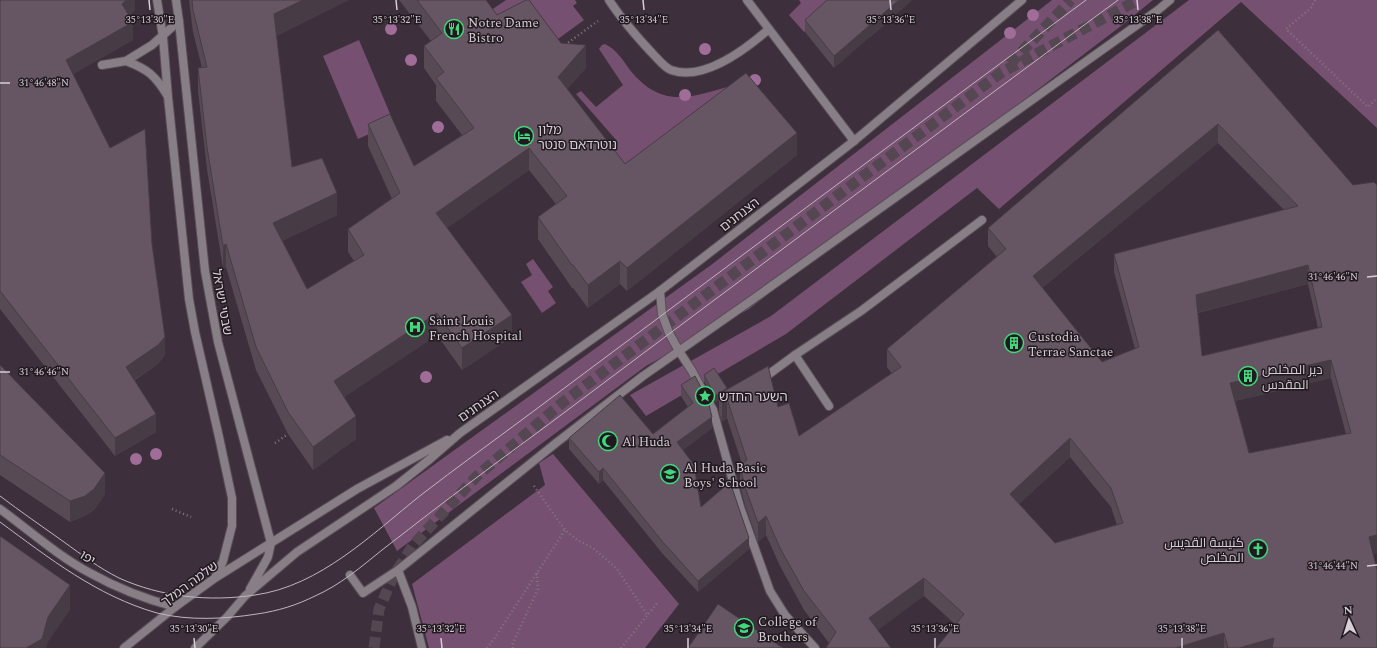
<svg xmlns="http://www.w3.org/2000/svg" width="1377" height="648" font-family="Spectral,Cairo,'Noto Sans Hebrew',serif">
	<rect width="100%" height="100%" fill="#3d2f3b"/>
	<!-- green -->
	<path fill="#765070" d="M506,0H575L577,3L573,6L584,20L558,39L537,12H525L481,17Z
		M799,0H873L890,20L870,37L840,1L804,32L789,15L801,3Z
		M1052,0H1153L1121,26L749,309L646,366L397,551L374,508L711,265Z
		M1189,0H1377V128L1241,2L999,209L977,188L786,334L646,416L630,395L771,316Z
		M359,40L394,123L358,139L323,56Z
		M605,44C616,49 623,60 630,70C660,107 687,99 727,87L625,187L601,155L617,141L576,94L581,91L596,107L623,85L599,49L602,45Z
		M533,259L553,287L548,291L556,303L542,313L521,282L532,275L526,264Z
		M553,454L679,604L645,648H429L412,584L545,485L539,463Z"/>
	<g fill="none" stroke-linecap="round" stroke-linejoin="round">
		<!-- trunk-tunnel -->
		<path stroke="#544752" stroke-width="11" stroke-dasharray="11 5.5" stroke-linecap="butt" d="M1010,64L1071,0
			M374,648L379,609L394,575L414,544L477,476L562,403L1002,72L1138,0"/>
		<!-- service casing -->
		<g stroke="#594c57" stroke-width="10">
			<path id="service" d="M157,0L163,37L168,97
				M609,0C622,20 637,37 653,54C658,59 665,68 671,70C704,82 746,49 769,29
				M747,0L854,141
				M126,61C147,69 155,75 167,95
				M102,65L126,61L152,45L179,21
				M761,380L795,355L829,406"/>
		</g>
		<!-- pedestrian casing -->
		<g stroke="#594c57" stroke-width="10">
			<path id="pedestrian" d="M795,355L861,311L982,220
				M713,410L740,507L770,591L785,615L815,648
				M0,509C29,530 58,556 90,573C117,588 145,599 175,607
				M398,570L556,443L643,376L749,302L1158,10L1170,0
				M350,575L363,593L398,570L412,607L422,648"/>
		</g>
		<!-- minor casing -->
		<g stroke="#594c57" stroke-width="10">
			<path id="minor" d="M660,291L662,314L669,333L679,351L692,371L713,410"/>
		</g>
		<!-- tertiary casing -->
		<g stroke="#594c57" stroke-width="10">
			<path id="tertiary" d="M176,0L179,21L205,271L218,342L271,543L268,557L250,589
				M168,97L189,299L195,332L219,437L232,498V526L223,561L215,578
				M124,648L175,607L215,578L357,489L447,440
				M195,648L227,617L245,596L297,552L396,486L430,459L460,433L660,291L854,141L1022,0"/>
		</g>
		<!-- path -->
		<path stroke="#837681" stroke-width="2.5" stroke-dasharray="1 3" stroke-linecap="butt" d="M1315,0L1311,8L1286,29L1368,107L1377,98
			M565,45L598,21
			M275,443L288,434
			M534,486L565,530L577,540L593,548L617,569L648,616
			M172,509L191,517
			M487,648L494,639L565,530
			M513,648L512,645L538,589L537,573
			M621,648L658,602"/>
		<!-- service -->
		<use href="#service" stroke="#877f85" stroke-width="8"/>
		<!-- pedestrian -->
		<use href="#pedestrian" stroke="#877f85" stroke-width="8"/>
		<!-- minor -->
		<use href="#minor" stroke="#877f85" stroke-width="8"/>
		<!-- tertiary -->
		<use href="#tertiary" stroke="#877f85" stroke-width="8"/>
		<!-- tram -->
		<path stroke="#c1b6bf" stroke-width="1" d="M0,496C21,512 43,527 64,542C82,555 99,568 119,578C161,597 209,602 255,595C320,586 372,534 421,495C456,468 492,442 527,416C713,277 899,138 1086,0
			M0,522C49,558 97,596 157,613C189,621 225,619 257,614C278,611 297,605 315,596C340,585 361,567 382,550C400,536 417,523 435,509C473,480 511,452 549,424C738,282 928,140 1118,0"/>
	</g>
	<!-- trees -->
	<g fill="#9f6d98">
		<circle cx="1033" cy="15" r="6"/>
		<circle cx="391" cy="29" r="6"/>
		<circle cx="1010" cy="33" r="6"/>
		<circle cx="705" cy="49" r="6"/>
		<circle cx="411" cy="60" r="6"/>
		<circle cx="755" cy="80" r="6"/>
		<circle cx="685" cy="95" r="6"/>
		<circle cx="438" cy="127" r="6"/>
		<circle cx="426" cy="377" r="6"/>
		<circle cx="156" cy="454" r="6"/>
		<circle cx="136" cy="459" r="6"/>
	</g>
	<!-- wall -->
	<path fill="#584a55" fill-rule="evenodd" d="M0,0H135V10L129,16L133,40L73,74L152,244L165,355L158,364L135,380L156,432L115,456L0,309Z
		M189,0H349L276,36L292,167L337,215L282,241L307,289L354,261L348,252V229L392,199L368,146V124L414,166L462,135L436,101V85L424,68V46L431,41L399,0H486L497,15L561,43L586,68L567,89L625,164L797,155L627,291L620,284L588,308L573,288H572L538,239V217L556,204L529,170L447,228L512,337L462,370L437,335L344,397L356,439L313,470L288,434L256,370L226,267L223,268L207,169L198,91V68H202L193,32Z
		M805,20L883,25L834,68L805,32Z
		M1218,30L1353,185H1377V553L1373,554L1377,648H936L956,625L924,596L829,643L804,610L780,566L766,535L758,542L745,505L740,485V466L742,464L727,418L722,422L719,412V400L715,402L704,381V375L727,389L778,407L799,436L892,374L887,367V349L997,257L988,246V228ZM1218,143L1284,210L1114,254V272L1135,349L1102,362L1042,288ZM1308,284L1318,328L1202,356L1198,313ZM1331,378L1346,434L1249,453L1235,401ZM1070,457L1111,507L1117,525L1055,543L1019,504Z
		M0,365L105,494L94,510L85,516L70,522L0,475Z
		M681,385L712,428L683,450L701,507L749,549L698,592L662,553L603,480L599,484L569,449V438L653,434L688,407L681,396Z"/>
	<!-- shaded-wall -->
	<path fill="#473c45" d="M126,0H135V10L122,22V4Z
		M303,0H349L274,37V14Z
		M899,0H913L834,68V56Z
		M133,22V40L66,78V60Z
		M586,45V68L558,99V77Z
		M1218,124V143L1033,295V276Z
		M797,133V155L627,291V268Z
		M529,148V170L436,236V213Z
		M337,193V215L273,245V223Z
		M226,244V267L223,268V246Z
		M620,261V284L588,308V285Z
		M1308,265V284L1196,313V295Z
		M437,313V335L334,404V381Z
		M512,315V337L462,370V348Z
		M165,337V355L158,364L126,385V367Z
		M1331,360V378L1230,402V383Z
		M727,388V395L719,394V400L715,402V396Z
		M727,399V418L722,422V403Z
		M156,414V432L115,456V438Z
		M356,416V439L313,470V447Z
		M712,417V428L677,454V442Z
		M1070,438V457L1010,512V494Z
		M603,468V480L599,484V472Z
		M105,473V494L94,510L85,516L70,522V501Z
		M766,516V535L758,542V523Z
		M1377,535V553L1369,556V537Z
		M749,538V549L698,592V581Z
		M924,578V596L869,637V618Z
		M70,585V610L48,642L46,648H26Z
		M1224,633V648H1176Z
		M1274,638V648H1239Z"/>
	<!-- building -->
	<path fill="#665663" stroke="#473c45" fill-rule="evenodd" d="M0,0H126L122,4L133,22L66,60L110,148L145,129L152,244L165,337L158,345L126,367L156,414L115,438L0,291Z
		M192,0H303L274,14L292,167L322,158L337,193L273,223L307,289L364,255L348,229L400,193L368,124L390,114L414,166L474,128L436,78L444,72L424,46L442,33L417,0H486L497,15L526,0H529L561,43L586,45L558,77L625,164L746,73L797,133L627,268L620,261L588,285L573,265H572L538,217L567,196L529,148L436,213L512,315L462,348L437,313L334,381L356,416L313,447L288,412L256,347L226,244L223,246L207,147L198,68L207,67L193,10Z
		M827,0H899L834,56L805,20Z
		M1218,30L1353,185L1374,182L1377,185V535L1369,537L1377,570V648H1272L1274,638L1239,648H1228L1224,633L1176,648H936L964,614L924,578L869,618L891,648H826L836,632L804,591L780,548L766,516L758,523L745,487L740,466L747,460L727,399L722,403L719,394L768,366L778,407L789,403L799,436L901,367L887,349L1006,249L988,228ZM1218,124L1298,206L1114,254L1139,347L1102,362L1033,276ZM1308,265L1322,327L1202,356L1196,295ZM1331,360L1351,433L1249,453L1230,383ZM1070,438L1111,488L1123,523L1055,543L1010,494Z
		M0,365L105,473L94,489L85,496L70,501L0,455Z
		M714,368L727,388L715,396L704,375Z
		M695,376L708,401L712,417L677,442L694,465L701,507L730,482L749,538L698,581L662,541L603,468L599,472L569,438L620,395L653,434L693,403L681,385Z
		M0,536L70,585L48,617L42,639L26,648H0Z
		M718,604L783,648H688Z"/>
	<!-- ticks -->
	<path fill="none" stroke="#d8ced6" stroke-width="1.5" d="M149,0L150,10M396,0L397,10M643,0L644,10M890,0L891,10M1137,0L1138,10M0,83H10M1367,277L1377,276M0,372H10M1367,566L1377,565M194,638L195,648M441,638L442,648M688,638V648M935,638V648M1182,638V648"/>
	<!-- icons -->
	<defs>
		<g id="restaurant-ring" transform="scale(1)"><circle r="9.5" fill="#20191f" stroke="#41d77c" stroke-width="1.5"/><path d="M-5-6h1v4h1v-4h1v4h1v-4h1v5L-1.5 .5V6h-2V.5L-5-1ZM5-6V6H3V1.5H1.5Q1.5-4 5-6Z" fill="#41d77c"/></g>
		<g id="hotel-ring" transform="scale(1)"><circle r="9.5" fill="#20191f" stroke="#41d77c" stroke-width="1.5"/><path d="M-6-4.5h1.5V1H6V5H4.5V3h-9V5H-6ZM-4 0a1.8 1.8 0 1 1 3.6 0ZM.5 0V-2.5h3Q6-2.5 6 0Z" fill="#41d77c"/></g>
		<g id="hospital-ring" transform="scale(1)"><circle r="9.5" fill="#20191f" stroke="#41d77c" stroke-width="1.5"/><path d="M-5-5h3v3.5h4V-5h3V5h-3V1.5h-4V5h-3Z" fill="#41d77c"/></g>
		<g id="building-ring" transform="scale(1)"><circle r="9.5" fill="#20191f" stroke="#41d77c" stroke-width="1.5"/><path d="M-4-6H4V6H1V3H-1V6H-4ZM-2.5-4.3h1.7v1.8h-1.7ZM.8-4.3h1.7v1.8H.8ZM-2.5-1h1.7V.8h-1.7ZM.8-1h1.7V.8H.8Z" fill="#41d77c"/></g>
		<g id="sight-ring" transform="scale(1)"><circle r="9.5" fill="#20191f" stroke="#41d77c" stroke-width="1.5"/><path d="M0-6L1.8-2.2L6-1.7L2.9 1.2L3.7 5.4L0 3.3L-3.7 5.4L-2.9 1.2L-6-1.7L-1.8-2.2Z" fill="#41d77c"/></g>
		<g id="mosque-ring" transform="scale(1)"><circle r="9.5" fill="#20191f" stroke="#41d77c" stroke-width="1.5"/><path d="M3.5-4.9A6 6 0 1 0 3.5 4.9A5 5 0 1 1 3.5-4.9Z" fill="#41d77c"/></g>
		<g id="school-ring" transform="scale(1)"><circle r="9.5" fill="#20191f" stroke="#41d77c" stroke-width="1.5"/><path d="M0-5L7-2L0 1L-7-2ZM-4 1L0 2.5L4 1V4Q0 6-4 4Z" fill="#41d77c"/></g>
		<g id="church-ring" transform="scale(1)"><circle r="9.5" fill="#20191f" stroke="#41d77c" stroke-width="1.5"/><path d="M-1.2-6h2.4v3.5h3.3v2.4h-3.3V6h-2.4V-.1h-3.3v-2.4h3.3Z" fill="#41d77c"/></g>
	</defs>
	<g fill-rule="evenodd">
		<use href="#restaurant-ring" x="454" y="29"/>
		<use href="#hotel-ring" x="524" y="136"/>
		<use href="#hospital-ring" x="415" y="327"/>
		<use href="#building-ring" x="1014" y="343"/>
		<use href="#building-ring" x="1248" y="376"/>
		<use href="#sight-ring" x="705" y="396"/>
		<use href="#mosque-ring" x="608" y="441"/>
		<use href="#school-ring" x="670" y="474"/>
		<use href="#church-ring" x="1258" y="549"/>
		<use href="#school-ring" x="744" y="628"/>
	</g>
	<g text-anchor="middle" stroke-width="3" stroke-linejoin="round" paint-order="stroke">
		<!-- poi labels -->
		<g font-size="13" fill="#d8ced6" stroke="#20191f" text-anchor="start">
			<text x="468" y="27">Notre Dame<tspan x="468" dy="15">Bistro</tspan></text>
			<text x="538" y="134">מלון<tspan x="538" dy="15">נוטרדאם סנטר</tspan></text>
			<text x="429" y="325">Saint Louis<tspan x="429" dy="15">French Hospital</tspan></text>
			<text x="1028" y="341">Custodia<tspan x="1028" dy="15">Terrae Sanctae</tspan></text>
			<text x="1262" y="374">دير المخلص<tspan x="1262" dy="15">المقدس</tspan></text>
			<text x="719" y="401">השער החדש</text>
			<text x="622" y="446">Al Huda</text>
			<text x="684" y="472">Al Huda Basic<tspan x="684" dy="15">Boys' School</tspan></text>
			<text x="1244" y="547" text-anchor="end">كنيسة القديس<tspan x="1244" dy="15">المخلص</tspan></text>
			<text x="758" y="626">College of<tspan x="758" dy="15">Brothers</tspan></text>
		</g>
		<!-- street labels -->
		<g font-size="13" fill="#d8ced6" stroke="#20191f">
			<text transform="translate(739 214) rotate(-38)" y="5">הצנחנים</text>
			<text transform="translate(223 302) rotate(80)" y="5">שבטי ישראל</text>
			<text transform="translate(478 405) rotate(-35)" y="5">הצנחנים</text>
			<text transform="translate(88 557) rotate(32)" y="5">יפו</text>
			<text transform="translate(189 583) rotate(-36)" y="5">שלמה המלך</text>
		</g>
	</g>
	<g font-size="10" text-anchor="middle" fill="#d8ced6" stroke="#20191f" stroke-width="3" stroke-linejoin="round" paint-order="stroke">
		<text x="150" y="23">35°13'30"E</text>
		<text x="397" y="23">35°13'32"E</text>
		<text x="644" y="23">35°13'34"E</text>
		<text x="891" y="23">35°13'36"E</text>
		<text x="1138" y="23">35°13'38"E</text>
		<text x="44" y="86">31°46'48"N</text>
		<text x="1333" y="280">31°46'46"N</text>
		<text x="44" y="375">31°46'46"N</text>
		<text x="1333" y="569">31°46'44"N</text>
		<text x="194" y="632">35°13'30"E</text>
		<text x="441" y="632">35°13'32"E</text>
		<text x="688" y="632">35°13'34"E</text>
		<text x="935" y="632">35°13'36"E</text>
		<text x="1182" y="632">35°13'38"E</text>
	</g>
	<!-- north arrow -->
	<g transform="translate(1349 620) rotate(356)" stroke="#20191f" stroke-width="3" paint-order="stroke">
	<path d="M0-3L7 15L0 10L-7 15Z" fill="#d8ced6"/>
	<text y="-6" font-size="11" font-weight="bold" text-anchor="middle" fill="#d8ced6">N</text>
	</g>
</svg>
